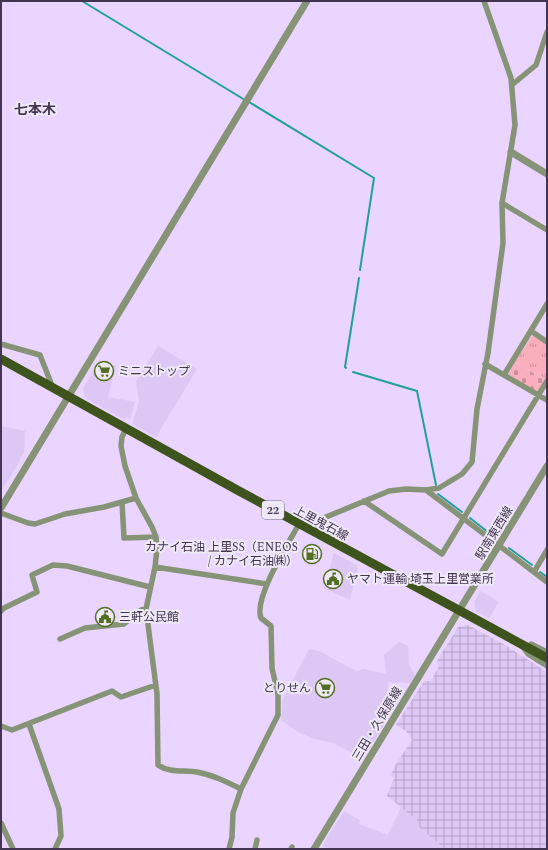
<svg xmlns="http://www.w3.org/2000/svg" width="548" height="850" font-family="Spectral,'Noto Sans JP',serif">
	<defs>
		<pattern id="industrial-grid" width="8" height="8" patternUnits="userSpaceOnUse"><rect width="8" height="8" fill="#ddc7f4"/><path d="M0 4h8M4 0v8" fill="none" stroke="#b5a2c8"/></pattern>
		<pattern id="grass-tufts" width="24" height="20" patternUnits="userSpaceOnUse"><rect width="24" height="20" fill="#faafbc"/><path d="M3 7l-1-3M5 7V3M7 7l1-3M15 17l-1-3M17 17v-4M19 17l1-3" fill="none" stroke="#cc8f9b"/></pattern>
		<pattern id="cemetery-stones" width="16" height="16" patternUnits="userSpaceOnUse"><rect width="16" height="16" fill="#faafbc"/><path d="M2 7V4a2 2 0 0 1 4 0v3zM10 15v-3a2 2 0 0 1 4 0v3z" fill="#cc8f9b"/></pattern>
	</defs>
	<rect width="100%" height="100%" fill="#e9d5ff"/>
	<!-- built -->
	<path fill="#ddc7f4" d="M158,346L197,369L156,437L132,424L139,402L136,381Z
		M99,361L116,366L108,397L135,402L130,419L126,417L125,420L85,398L83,389Z
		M1,426L25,431L24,453L1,492Z
		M334,553L358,566L350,600L324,588Z
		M481,591L499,602L489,618L476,611L474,602Z
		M399,642L408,646L409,664L415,675L410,683L388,682L386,709L381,718L386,721L364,758H361L334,743L314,739L298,732L281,720L283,699L309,649L319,651L356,671L364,669L386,674L384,655Z
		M401,807L418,821V826L445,849H330L322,846L344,811L360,820L359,824L388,835Z"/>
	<!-- industrial -->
	<path fill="url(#industrial-grid)" d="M468,625L505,645L547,672V849H445L418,826V821L387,796L394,778L391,775L396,764L412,740L406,731L396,725L424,681H431L439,666L437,661L458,627Z"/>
	<!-- grass -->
	<path fill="url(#grass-tufts)" d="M533,336L547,344V376L545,380L515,362L531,337Z"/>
	<!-- cemetery -->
	<path fill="url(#cemetery-stones)" d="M515,362L545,380L539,390L536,391L509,375V373Z"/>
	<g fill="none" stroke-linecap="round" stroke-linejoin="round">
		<!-- stream -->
		<path stroke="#22a097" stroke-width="2" d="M82,1L245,100
			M249,102L374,178L360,270
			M346,368L345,367L359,278
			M353,372L417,391L436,485
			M438,494L462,512
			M470,518L493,536
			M509,548L532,565
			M540,572L547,577"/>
		<!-- minor -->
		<path stroke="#869376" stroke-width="5.5" d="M513,84L536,65L547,32
			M502,203L547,230
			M531,331L547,342
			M1,344L40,355L53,388
			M485,364L547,400
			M504,375L547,304
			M126,429L122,437L121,446L125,466L136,498L152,527L156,537L157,549L155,567L146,609L157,694L158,765C169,773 184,770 197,772C213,775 227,782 241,789
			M426,490L547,582
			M364,501L442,554L547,381
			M122,502L124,538L156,537
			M1,513L28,523L35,524L65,514L104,507L136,498
			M306,528L314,522L389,491L406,489L426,490L439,488L462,474L472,462L477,409L488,353L503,243L502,203L515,125L511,78L484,1
			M155,567L267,584
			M534,572L547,550
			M1,611L4,608L37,592L32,575L53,565L67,566L150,587
			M60,639L85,628L124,624L141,610L146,609
			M531,644L547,652
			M523,647L528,654L547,666
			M29,724L59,809L61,836L55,849
			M1,726L12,730L112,691L121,697L156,685
			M1,823L13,849
			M229,849L232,837L233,813L241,789L278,715V695L272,668L271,626L261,618C253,599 289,542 299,524
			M255,849L257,840
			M291,849L292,847"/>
		<!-- tertiary -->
		<path stroke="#869376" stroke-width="7" d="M511,152L547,174
			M1,508L307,1
			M314,849L547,466"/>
		<!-- primary -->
		<path stroke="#3f541c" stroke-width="9" d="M1,359L239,491L547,658"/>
	</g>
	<!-- icons -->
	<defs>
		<g id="supermarket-ring" transform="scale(1)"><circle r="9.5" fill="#efe9f7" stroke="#526e22" stroke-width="1.5"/><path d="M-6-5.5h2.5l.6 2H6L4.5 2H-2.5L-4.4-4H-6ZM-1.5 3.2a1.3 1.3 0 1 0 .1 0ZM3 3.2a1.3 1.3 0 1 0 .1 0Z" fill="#526e22"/></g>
		<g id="fuel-ring" transform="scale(1)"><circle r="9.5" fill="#efe9f7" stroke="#526e22" stroke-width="1.5"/><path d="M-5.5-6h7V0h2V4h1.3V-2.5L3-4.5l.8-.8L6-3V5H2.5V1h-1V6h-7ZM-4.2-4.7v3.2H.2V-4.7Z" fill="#526e22"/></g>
		<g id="civic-ring" transform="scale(1)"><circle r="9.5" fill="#efe9f7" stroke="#526e22" stroke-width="1.5"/><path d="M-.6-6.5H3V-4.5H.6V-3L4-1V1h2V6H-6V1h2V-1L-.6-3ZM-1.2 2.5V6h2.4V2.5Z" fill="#526e22"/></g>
	</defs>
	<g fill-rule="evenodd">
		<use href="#supermarket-ring" x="104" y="371"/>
		<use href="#fuel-ring" x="312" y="554"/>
		<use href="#civic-ring" x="333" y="579"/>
		<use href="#civic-ring" x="105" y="617"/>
		<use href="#supermarket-ring" x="325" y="688"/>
	</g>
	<g text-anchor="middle" stroke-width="4" stroke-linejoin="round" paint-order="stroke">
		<!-- shield labels -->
		<rect fill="#efe9f7" stroke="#776b83" stroke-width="1" x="262" y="501" width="22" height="18" rx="3"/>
		<g font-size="11" font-weight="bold" fill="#433551">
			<text x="273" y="514">22</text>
		</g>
		<!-- poi labels -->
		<g font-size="12" fill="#433551" stroke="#efe9f7" text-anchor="start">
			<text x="118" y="375">ミニストップ</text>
			<text x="298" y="551" text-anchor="end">カナイ石油 上里SS（ENEOS<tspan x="298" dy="14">/ カナイ石油㈱）</tspan></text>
			<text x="347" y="583">ヤマト運輸 埼玉上里営業所</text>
			<text x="119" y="621">三軒公民館</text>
			<text x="311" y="692" text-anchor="end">とりせん</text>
		</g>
		<!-- street labels -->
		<g font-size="12" fill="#433551" stroke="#efe9f7">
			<text transform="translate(321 523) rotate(28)" y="4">上里鬼石線</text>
			<text transform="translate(494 533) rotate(-59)" y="4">駅南東西線</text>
			<text transform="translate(377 724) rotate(-59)" y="4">三田・久保原線</text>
		</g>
		<!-- quarter labels -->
		<g font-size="14" font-weight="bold" fill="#433551" stroke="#efe9f7">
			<text x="35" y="114">七本木</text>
		</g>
	</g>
	<!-- border -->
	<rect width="548" height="850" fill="none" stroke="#433551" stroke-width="4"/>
</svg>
